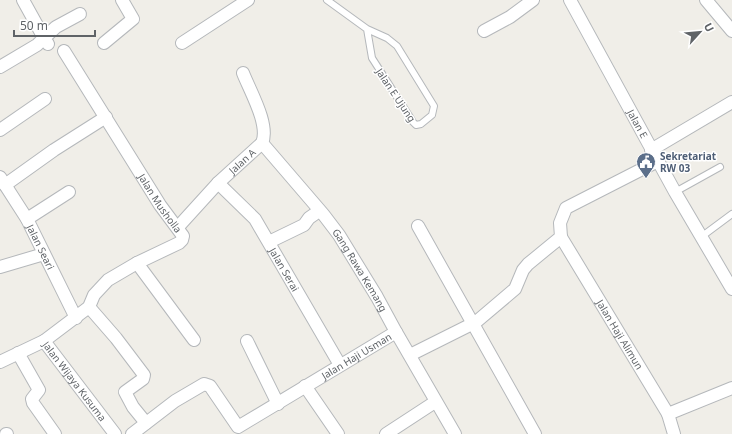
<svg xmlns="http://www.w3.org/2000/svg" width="732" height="434" font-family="'Noto Sans',sans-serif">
	<rect width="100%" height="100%" fill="#f0eee8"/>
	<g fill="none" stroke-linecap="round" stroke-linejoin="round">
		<!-- service casing -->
		<g stroke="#b5b8bb" stroke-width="8">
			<path id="service" d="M327,0L367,29L387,38L397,46L434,106L432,115L421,124L416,125L413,122L372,58L367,29
				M675,192L720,167
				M701,237L732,214"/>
		</g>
		<!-- minor casing -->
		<g stroke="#b5b8bb" stroke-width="14">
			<g id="minor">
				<path id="s1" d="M570,0L675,192L732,289"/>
				<path d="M706,0L732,31"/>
				<path d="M484,31L510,17L533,0"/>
				<path d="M104,43L133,19L122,0"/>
				<path d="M182,43L248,0"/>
				<path d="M48,44L44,38L56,27L80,14"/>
				<path id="s2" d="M64,51L160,205L183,236L182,240L179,243L137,263L108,280L94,295L89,307L44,341L115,434"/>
				<path d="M0,67L37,45L44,38L23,0"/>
				<path d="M0,130L45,99"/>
				<path id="s3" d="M262,143L323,214L339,235L377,297L396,332"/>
				<path d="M651,150L732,102"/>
				<path id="s4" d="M0,177L27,219L76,318"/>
				<path id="s5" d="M218,183L255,219L340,365"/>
				<path d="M5,185L54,150L106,117"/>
				<path d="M27,219L69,192"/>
				<path d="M418,226L535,434"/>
				<path id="s6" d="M178,227L218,183L262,143C270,125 250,91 243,73"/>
				<path id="s7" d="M561,237L668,414L674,434"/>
				<path d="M269,242L304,225L309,218L319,211"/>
				<path d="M137,263L194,340"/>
				<path d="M0,267L44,254"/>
				<path d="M89,307L116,338L144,375L143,379L125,392L133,407L146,423"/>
				<path d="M247,341L278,404"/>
				<path d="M18,353L39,390L32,399L33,403L55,434"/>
				<path d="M410,355L476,322L515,289L523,270L528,264L561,237L560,223L566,208L658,161"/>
				<path d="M0,362L44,341"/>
				<path d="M305,386L338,434"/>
				<path d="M668,414L732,388"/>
				<path d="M6,434H7"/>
				<path id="s8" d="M132,434L175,401L204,384L210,386L238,427L396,332L455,434"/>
				<path d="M386,434L435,402"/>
			</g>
		</g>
		<!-- service -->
		<use href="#service" stroke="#fff" stroke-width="6"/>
		<!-- minor -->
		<use href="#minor" stroke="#fff" stroke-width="12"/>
	</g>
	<!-- icons -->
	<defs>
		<g id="civic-pin" transform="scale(1)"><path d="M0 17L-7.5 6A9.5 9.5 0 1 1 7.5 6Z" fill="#5c6f8a" stroke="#fff"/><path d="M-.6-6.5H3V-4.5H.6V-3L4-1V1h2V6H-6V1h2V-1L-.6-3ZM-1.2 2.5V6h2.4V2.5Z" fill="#fff"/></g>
	</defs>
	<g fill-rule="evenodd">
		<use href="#civic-pin" x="646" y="162"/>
	</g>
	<g text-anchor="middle" stroke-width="3" stroke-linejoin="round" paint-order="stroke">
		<!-- street labels -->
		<g font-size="10" fill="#5f6367" stroke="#fff">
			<text transform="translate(396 95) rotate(56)" y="4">Jalan E Ujung</text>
			<text dy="4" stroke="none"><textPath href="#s1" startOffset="141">Jalan E</textPath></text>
			<text dy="4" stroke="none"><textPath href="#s6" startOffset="92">Jalan A</textPath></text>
			<text dy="4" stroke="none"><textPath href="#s2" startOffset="180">Jalan Musholla</textPath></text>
			<text dy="4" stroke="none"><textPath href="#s4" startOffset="81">Jalan Seari</textPath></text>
			<text dy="4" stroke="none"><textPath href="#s5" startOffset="110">Jalan Serai</textPath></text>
			<text dy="4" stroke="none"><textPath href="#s3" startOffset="161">Gang Rawa Kemang</textPath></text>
			<text dy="4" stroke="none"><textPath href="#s7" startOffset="114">Jalan Haji Alimun</textPath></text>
			<text dy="4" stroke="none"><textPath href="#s8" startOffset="282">Jalan Haji Usman</textPath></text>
			<text dy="4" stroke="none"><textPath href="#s2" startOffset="449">Jalan Wijaya Kusuma</textPath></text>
		</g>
		<!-- service labels -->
		<g font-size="10" font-weight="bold" fill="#4e5e75" stroke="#fff" text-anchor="start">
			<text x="660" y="160">Sekretariat<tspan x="660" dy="12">RW 03</tspan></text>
		</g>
	</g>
	<!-- north arrow -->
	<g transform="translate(700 32) rotate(63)" stroke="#ffffff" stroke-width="3" paint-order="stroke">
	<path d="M0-3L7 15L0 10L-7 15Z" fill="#5f6367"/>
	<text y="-6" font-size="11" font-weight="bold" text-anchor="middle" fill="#5f6367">U</text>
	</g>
	<!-- scale -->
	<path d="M14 30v6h81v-6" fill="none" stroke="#5f6367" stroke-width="2"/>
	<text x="20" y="30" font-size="12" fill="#5f6367" stroke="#ffffff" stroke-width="3" paint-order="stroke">50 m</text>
</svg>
